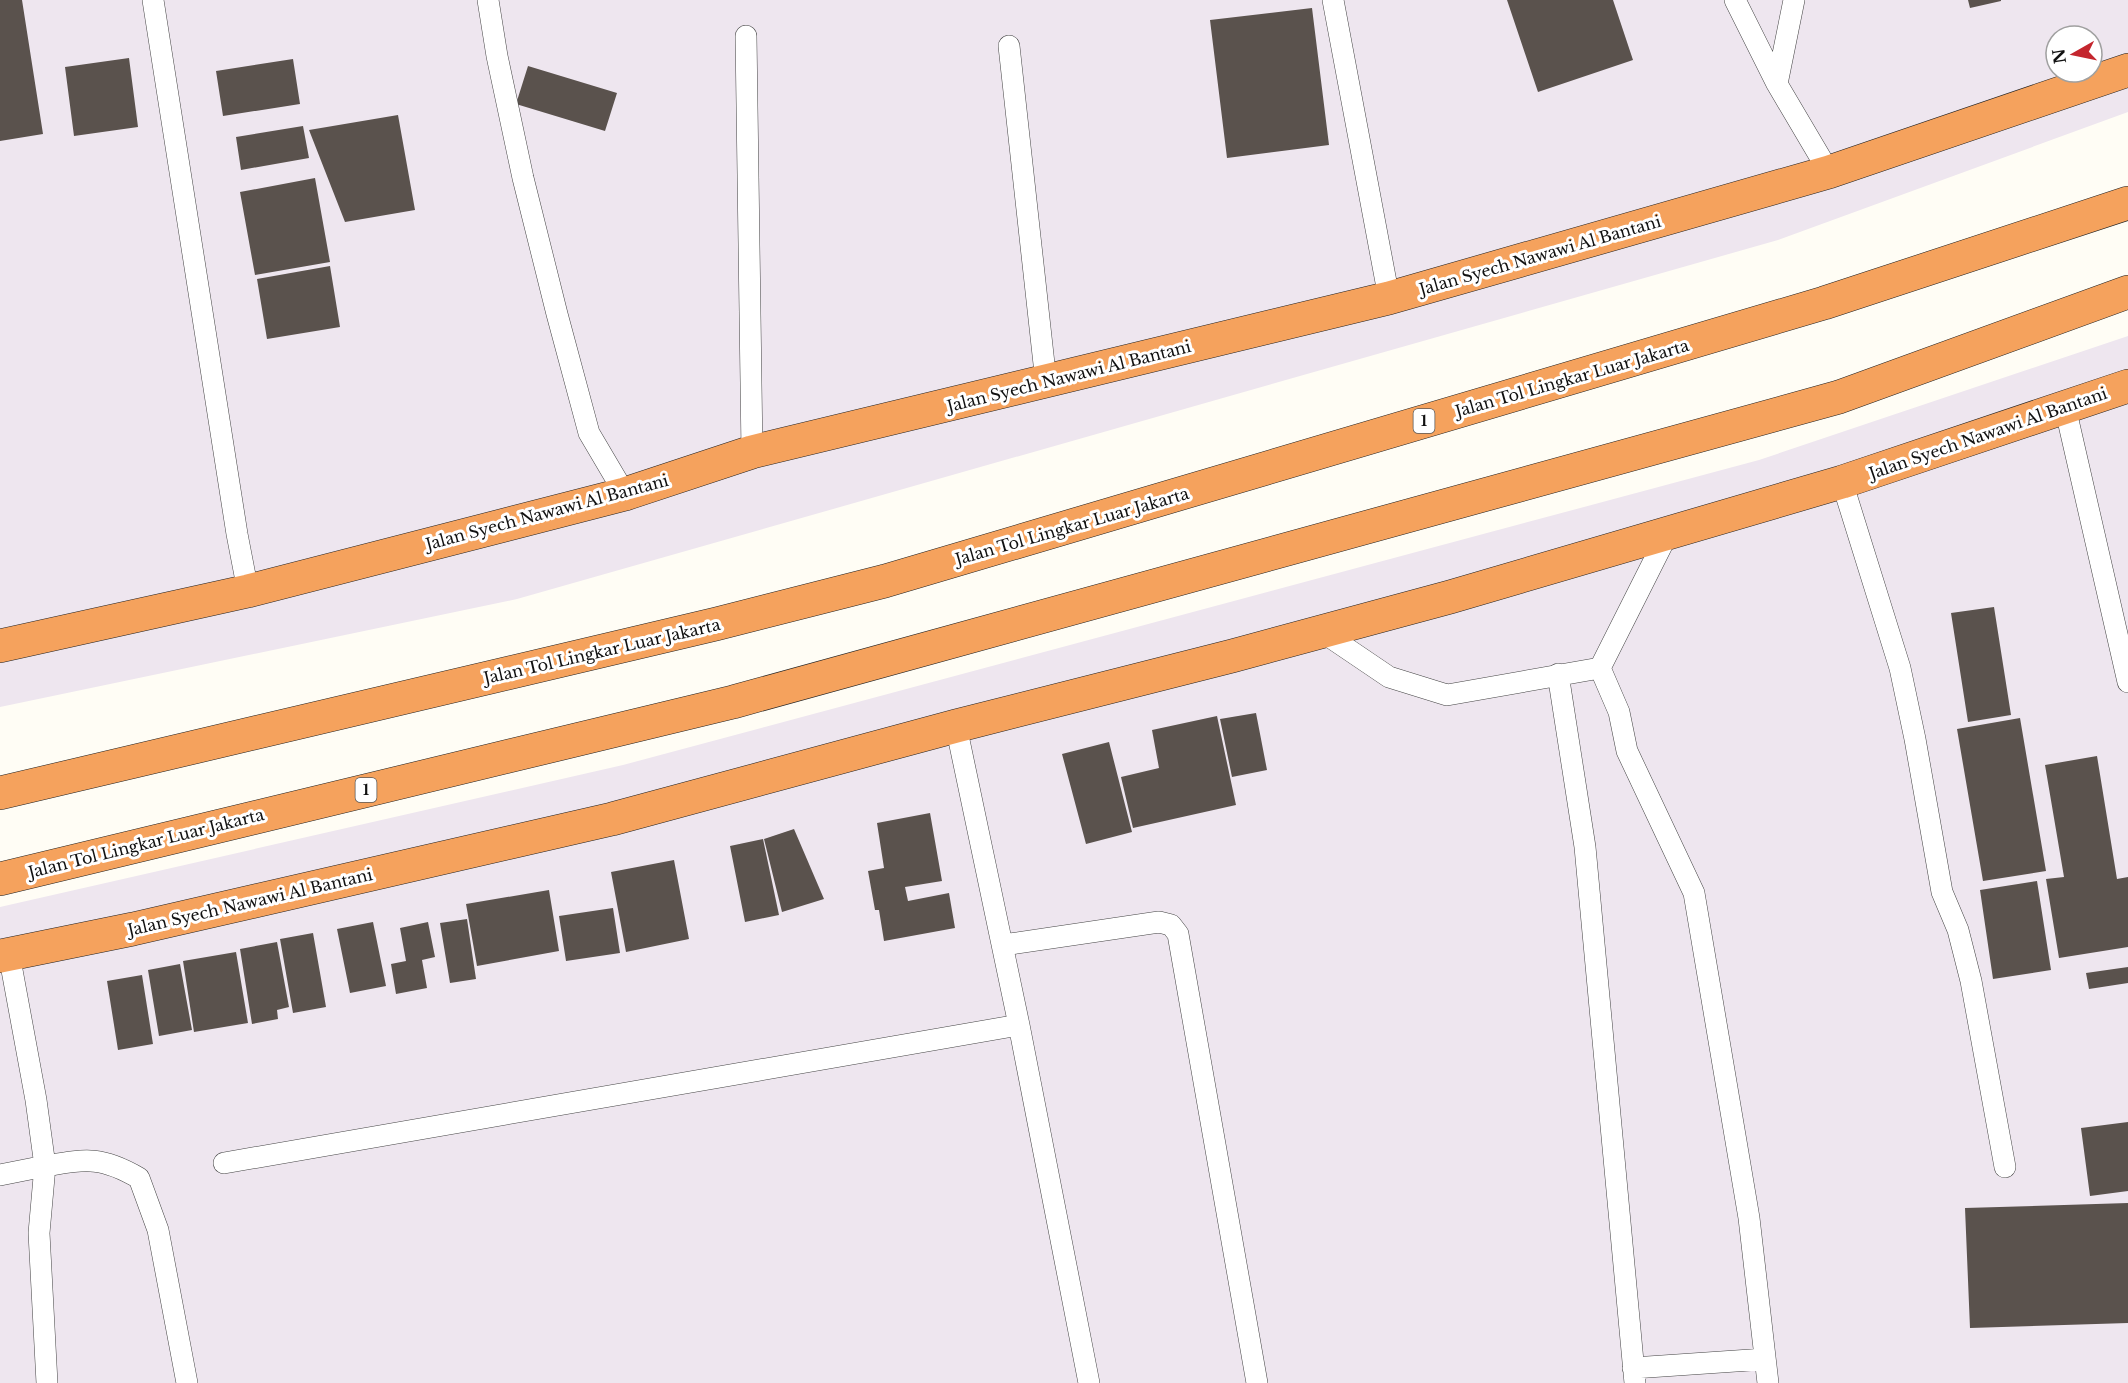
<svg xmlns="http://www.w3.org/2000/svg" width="2128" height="1383" font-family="'Libre Baskerville',serif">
	<rect width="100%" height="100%" fill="#fffdf5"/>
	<!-- industrial -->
	<path fill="#eee6ef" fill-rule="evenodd" d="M0,0H2128V112L1778,240L517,599L0,707ZM2056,36H2092V72H2056Z
		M2128,336V1383H0V907L623,765L1759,460Z"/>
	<!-- building -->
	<path fill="#5a524d" d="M0,0H22L43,134L0,141Z
		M1507,0H1613L1633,60L1538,92Z
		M1968,0H2001V1L1970,8Z
		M1312,8L1329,145L1227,158L1210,20Z
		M129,58L138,127L74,136L65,67Z
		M293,59L300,104L223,116L216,71Z
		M528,66L617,93L605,131L516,104Z
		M398,115L415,210L345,222L309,130Z
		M303,126L309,158L241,170L236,137Z
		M315,178L330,262L255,275L240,192Z
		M330,266L340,327L267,339L257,279Z
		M1994,607L2011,715L1968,722L1951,613Z
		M1256,713L1267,770L1232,777L1220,719Z
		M1217,716L1236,805L1133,828L1121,777L1159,768L1152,730Z
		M2020,718L2046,871L1983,881L1957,729Z
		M1109,742L1132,832L1086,844L1062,754Z
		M2097,756L2117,879L2128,877V947L2059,958L2046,879L2064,877L2045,765Z
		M930,813L942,881L905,887L908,901L949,893L955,928L884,941L879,910H875L868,871L884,868L877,823Z
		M794,829L824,899L782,912L764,839Z
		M763,839L779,915L745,922L730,846Z
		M674,860L689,939L626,952L611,872Z
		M2037,881L2051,970L1993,979L1980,890Z
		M549,890L559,951L477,966L466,904Z
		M613,908L620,953L566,961L559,916Z
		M467,919L476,979L450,983L440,923Z
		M373,922L386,986L350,993L337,929Z
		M428,922L435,957L422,960L427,988L396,994L391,964L406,961L400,928Z
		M313,933L326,1007L293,1013L280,939Z
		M277,942L289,1007L277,1010L278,1019L252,1024L240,949Z
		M236,952L248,1023L194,1032L183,961Z
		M180,964L192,1030L159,1036L148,970Z
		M2128,967V983L2089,989L2086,973Z
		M142,975L153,1044L118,1050L107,981Z
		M2128,1122V1191L2090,1196L2081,1128Z
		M2128,1203V1323L1970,1328L1965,1208Z"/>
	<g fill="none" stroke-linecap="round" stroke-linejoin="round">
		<!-- lane casing -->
		<g stroke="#444" stroke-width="22">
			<path id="lane" d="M153,0L237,534L248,591
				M488,0L497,56L523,178L557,314L589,433L625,494
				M1333,0L1389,298
				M1735,0L1777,84L1829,172
				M746,36L752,452
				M1009,46L1046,382
				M1777,84L1794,0
				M2065,407L2128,682
				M1842,482L1900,668L1915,739L1942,892L1958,930L1971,981L2005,1167
				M1321,631L1389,677L1447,695L1600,668L1667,535
				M1600,668L1619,712L1627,751L1694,893L1749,1218L1768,1383
				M1558,674L1585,847L1635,1383
				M956,726L1019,1025L1089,1383
				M1003,945L1159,922L1171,925L1178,934L1257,1383
				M224,1163L1019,1025
				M0,1175L45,1166L36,1100L9,954
				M1633,1368L1765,1359
				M47,1383L39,1233L45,1166C87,1159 101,1156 139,1178L158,1230L187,1383"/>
		</g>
		<!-- highway casing -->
		<g stroke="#222" stroke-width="34">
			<path id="highway" d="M0,646L248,591L625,494L752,452L1389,298L1829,172L2128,70
				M0,793L716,624L885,581L1824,303L2128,203
				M0,879L733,702L1839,397L2128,292
				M0,956L133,929L612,819L956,726L1232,656L1450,597L1842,482L2128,386"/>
		</g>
		<!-- lane -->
		<use href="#lane" stroke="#fff" stroke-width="21"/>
		<!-- highway -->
		<use href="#highway" stroke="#f5a25d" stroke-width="33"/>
	</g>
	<g text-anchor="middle" stroke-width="6" stroke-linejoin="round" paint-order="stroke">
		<!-- shield labels -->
		<g fill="#fff" stroke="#585858" stroke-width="1.5">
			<rect x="1413.5" y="409" width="21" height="24" rx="4.5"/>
			<rect x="355.5" y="778" width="21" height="24" rx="4.5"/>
		</g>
		<g font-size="15" font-weight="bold" fill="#111">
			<text x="1424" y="426">1</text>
			<text x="366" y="795">1</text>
		</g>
		<!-- street labels -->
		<g font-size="16" fill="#111" stroke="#fff">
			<text transform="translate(1540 255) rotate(-16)" y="6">Jalan Syech Nawawi Al Bantani</text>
			<text transform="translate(1069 376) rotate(-14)" y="6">Jalan Syech Nawawi Al Bantani</text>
			<text transform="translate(1572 378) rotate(-16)" y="6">Jalan Tol Lingkar Luar Jakarta</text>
			<text transform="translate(1988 433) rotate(-19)" y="6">Jalan Syech Nawawi Al Bantani</text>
			<text transform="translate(547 512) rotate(-15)" y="6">Jalan Syech Nawawi Al Bantani</text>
			<text transform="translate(1072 526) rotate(-16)" y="6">Jalan Tol Lingkar Luar Jakarta</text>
			<text transform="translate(602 651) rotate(-13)" y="6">Jalan Tol Lingkar Luar Jakarta</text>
			<text transform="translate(146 843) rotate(-14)" y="6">Jalan Tol Lingkar Luar Jakarta</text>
			<text transform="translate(250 902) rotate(-13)" y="6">Jalan Syech Nawawi Al Bantani</text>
		</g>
	</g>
	<!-- north arrow -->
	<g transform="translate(2074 54) rotate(261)"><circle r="28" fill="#ffffff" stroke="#a0a0a0" stroke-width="1.5"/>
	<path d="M0-4.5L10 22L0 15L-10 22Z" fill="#c4262e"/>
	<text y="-9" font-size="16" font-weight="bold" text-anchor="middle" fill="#111111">N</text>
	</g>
</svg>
